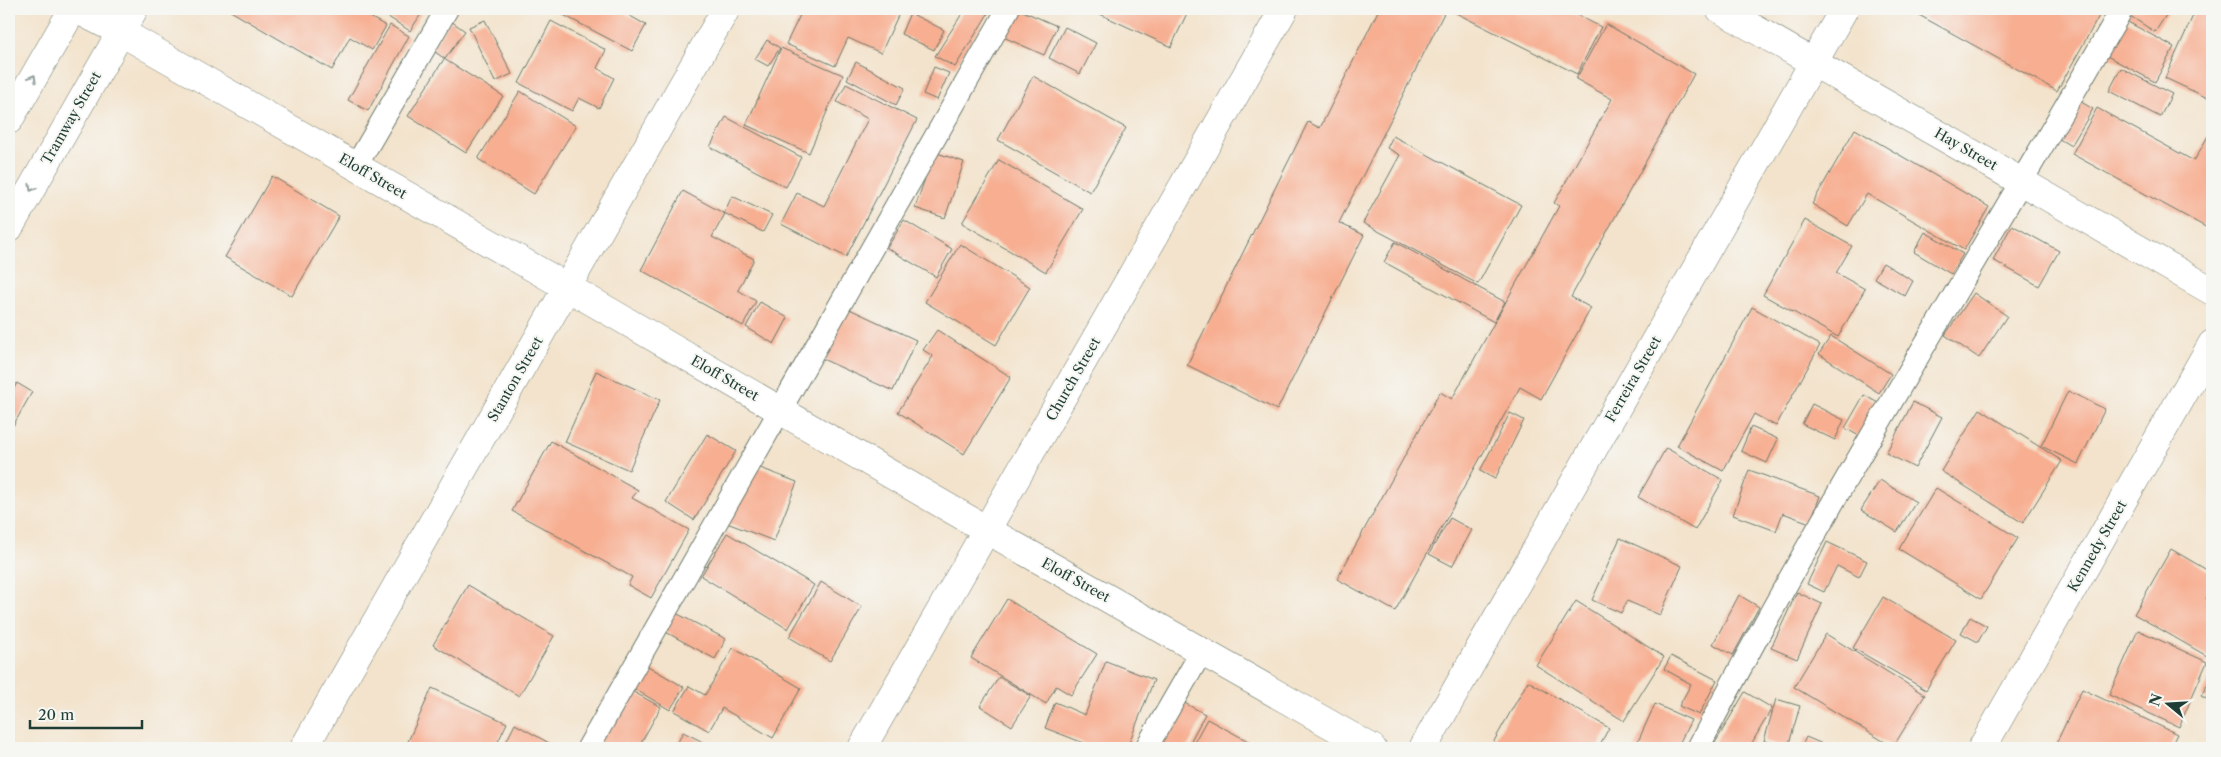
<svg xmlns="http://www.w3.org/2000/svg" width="2221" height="757" font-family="'Libre Caslon Text',serif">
	<rect width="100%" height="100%" fill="#f6f6f2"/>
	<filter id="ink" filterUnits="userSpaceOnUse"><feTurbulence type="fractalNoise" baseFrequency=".02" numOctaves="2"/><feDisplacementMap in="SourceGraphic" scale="10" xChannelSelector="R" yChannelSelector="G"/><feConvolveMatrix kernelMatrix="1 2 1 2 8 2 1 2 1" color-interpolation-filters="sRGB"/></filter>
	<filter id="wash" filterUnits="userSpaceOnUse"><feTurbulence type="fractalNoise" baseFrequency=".0096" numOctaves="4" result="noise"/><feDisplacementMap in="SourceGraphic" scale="20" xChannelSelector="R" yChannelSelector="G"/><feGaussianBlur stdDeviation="1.12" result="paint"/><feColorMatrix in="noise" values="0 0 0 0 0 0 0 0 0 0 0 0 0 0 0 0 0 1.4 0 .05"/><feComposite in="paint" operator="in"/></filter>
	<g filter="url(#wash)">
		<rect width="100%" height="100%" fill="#f3e3cc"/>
		<g id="blocks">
			<!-- building -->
			<path fill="#f7ae91" d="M227,9H356L386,26L372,50L350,37L332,70Z
				M380,9H412L421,14L410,31L379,11Z
				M552,9H618L646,25L632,51Z
				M803,9H901L881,53L848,38L835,66L786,44Z
				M965,9H991L955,67L935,56Z
				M1018,9L1057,26L1044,55L1001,36Z
				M1089,9H1189L1171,47Z
				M1379,9H1446L1339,223L1364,235L1277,410L1187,365L1308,122L1320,128Z
				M1448,9H1565L1601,27L1577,74Z
				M1908,9H2103L2057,91Z
				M2130,9H2170L2155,32L2127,14Z
				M2196,9H2207L2212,11V100L2165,78Z
				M910,13L944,30L934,50L901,34Z
				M485,20L512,74L495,82L469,27Z
				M451,21L465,31L445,59L431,49Z
				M551,21L606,50L597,68L614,78L599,108L579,98L572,111L519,83Z
				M2126,21L2174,47L2155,82L2107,56Z
				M1606,24L1694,74L1571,297L1591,308L1541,399L1520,387L1395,611L1337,579L1440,392L1452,399L1559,206L1554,203L1612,99L1576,79Z
				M390,25L409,36L368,111L348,100Z
				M1065,27L1096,43L1080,74L1049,58Z
				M767,40L780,48L768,66L755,59Z
				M781,48L843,75L809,153L746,125Z
				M444,59L503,96L466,153L408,116Z
				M856,62L905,88L896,105L847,79Z
				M934,67L949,73L937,100L923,94Z
				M2121,68L2172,94L2160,117L2109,91Z
				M1033,76L1126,128L1090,192L998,140Z
				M846,84L917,120L846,257L781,224L797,193L824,206L868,119L837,102Z
				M520,91L576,126L534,194L478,159Z
				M2078,100L2093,109L2071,146L2056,137Z
				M2097,108L2194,161L2208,136L2212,138L2211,230L2072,154Z
				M726,117L801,157L786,187L710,147Z
				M1855,129L1989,207L1964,250L1867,194L1848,226L1812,204Z
				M1393,136L1521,205L1478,284L1363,223L1400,155L1387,148Z
				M934,152L964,162L945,218L915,208Z
				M999,160L1083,209L1046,272L962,223Z
				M272,176L339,216L292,296L225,257Z
				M683,191L725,214L712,237L754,259L738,290L756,301L743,326L641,270Z
				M732,196L772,215L763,232L724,213Z
				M904,220L952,249L936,277L887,248Z
				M1805,220L1852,246L1836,273L1865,289L1838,337L1763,295Z
				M2012,225L2059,251L2039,286L1993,260Z
				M1925,232L1963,254L1951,274L1914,252Z
				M1395,242L1505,302L1494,322L1384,262Z
				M960,244L1030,287L996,345L925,302Z
				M1883,263L1913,281L1905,296L1874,278Z
				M1974,293L2007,316L1979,358L1945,335Z
				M760,302L788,318L774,344L746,327Z
				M841,305L916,340L893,391L818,357Z
				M1752,307L1820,345L1776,426L1754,414L1723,471L1677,446Z
				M937,330L1011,377L964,454L898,412L933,356L923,350Z
				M1831,336L1891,374L1879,393L1819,354Z
				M596,371L660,400L629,470L565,442Z
				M17,383L32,392L9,433V397Z
				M2068,391L2105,409L2078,464L2041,446Z
				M1864,395L1878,403L1859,436L1845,428Z
				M1913,402L1942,417L1915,468L1886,453Z
				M1812,404L1844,420L1835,440L1802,424Z
				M1980,409L2062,461L2023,523L1941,471Z
				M1510,413L1524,420L1495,479L1480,471Z
				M1751,427L1778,439L1767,463L1741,451Z
				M707,434L736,451L694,520L666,502Z
				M551,441L638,490L632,498L689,530L651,598L628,585L632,577L512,511Z
				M1666,448L1723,480L1695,530L1638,497Z
				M750,464L797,482L774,541L727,523Z
				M1749,470L1820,496L1810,523L1783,513L1776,531L1733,515Z
				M1880,480L1916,502L1897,532L1861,510Z
				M1936,488L2018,538L1981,599L1899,549Z
				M1450,518L1472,530L1452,566L1429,554Z
				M727,533L814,585L788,629L701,576Z
				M1620,538L1682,566L1660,615L1627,601L1621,613L1592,600Z
				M1827,542L1867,561L1859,577L1837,566L1824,592L1807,584Z
				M2171,549L2212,573V588L2206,599L2212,602V659L2134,614Z
				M821,582L862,607L830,661L789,637Z
				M468,585L554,636L519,696L433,645Z
				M1797,592L1822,604L1797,659L1771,648Z
				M1739,595L1759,607L1733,655L1713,644Z
				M1883,597L1956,640L1926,690L1853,648Z
				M1007,599L1097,654L1071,695L1056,686L1046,704L971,658Z
				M1576,601L1664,657L1624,721L1536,665Z
				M672,611L726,639L715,659L662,630Z
				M1970,617L1987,626L1978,642L1961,633Z
				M2138,630L2207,662L2179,727L2109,695Z
				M1826,634L1925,695L1893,747L1794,687Z
				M733,648L801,688L773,738L722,708L709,731L674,711L689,686L705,695Z
				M1671,656L1717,680L1699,715L1679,706L1691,684L1664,669Z
				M1106,661L1154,680L1127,748H1097L1045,728L1055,702L1085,715Z
				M646,665L684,687L670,710L633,688Z
				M2212,676V702L2201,696Z
				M999,677L1031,696L1012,726L980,706Z
				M1528,681L1609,728L1598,748H1490Z
				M432,688L507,723L495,748H405Z
				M628,689L661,707L638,748H595Z
				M2082,689L2177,734L2170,748H2054Z
				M1745,692L1772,708L1749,748H1712Z
				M1776,699L1800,706L1788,747L1764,741Z
				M1179,700L1205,714L1187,748H1154Z
				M1655,704L1691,720L1677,748H1635Z
				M1207,719L1261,748H1191Z
				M515,724L558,748H509L504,746Z
				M683,732L715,748H675Z
				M1806,737L1832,748H1801Z"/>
		</g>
	</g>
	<g filter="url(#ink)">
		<use href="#blocks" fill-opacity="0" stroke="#697769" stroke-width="1"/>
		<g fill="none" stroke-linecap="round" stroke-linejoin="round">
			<!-- lane casing -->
			<g stroke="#697769" stroke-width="24">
				<path id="lane" d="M356,166L447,9
					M588,748L1008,9
					M1146,748L1202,651
					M1698,748C1829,496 1981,255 2122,9"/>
			</g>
			<!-- street casing -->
			<g stroke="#697769" stroke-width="29">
				<path id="street" d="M76,9L121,32L567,287L987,530L1372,748
					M1720,9L2212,291
					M9,120L73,9
					M9,228L134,9
					M304,748L726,9
					M862,748L1284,9
					M1423,748L1844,9
					M1982,748L2212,344"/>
			</g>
			<!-- lane -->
			<use href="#lane" stroke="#fff" stroke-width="22"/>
			<!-- street -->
			<use href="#street" stroke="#fff" stroke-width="28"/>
		</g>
		<!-- one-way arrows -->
		<defs><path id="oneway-chevron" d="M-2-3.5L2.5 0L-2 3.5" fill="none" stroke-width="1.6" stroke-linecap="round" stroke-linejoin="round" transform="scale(1.25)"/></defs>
		<g stroke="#8f9e9a">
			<use href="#oneway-chevron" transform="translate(33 78) rotate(-60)"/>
			<use href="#oneway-chevron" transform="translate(32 188) rotate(120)"/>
		</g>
	</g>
	<g text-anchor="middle" stroke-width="4" stroke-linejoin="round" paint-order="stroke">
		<!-- street labels -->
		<g font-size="14" fill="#1f3d34" stroke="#f6f6f2">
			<text transform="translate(71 118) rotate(-60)" y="5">Tramway Street</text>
			<text transform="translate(1966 149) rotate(30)" y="5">Hay Street</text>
			<text transform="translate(373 176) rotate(30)" y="5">Eloff Street</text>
			<text transform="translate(725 378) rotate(30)" y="5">Eloff Street</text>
			<text transform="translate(515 379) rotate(-60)" y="5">Stanton Street</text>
			<text transform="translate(1073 379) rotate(-60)" y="5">Church Street</text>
			<text transform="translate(1633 379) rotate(-60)" y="5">Ferreira Street</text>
			<text transform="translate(2097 546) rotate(-60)" y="5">Kennedy Street</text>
			<text transform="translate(1076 580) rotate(29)" y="5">Eloff Street</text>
		</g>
	</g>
	<!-- margin -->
	<rect width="2221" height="757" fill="none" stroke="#f6f6f2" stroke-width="30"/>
	<!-- north arrow -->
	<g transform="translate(2168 704) rotate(288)" stroke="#f6f6f2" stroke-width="4" paint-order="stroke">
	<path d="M0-4L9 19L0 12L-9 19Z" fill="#1f3d34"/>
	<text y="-8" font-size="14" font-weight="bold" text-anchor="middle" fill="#1f3d34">N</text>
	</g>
	<!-- scale -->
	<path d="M30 720v8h112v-8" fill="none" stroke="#1f3d34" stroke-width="2.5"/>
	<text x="38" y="720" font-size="15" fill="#1f3d34" stroke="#f6f6f2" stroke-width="4" paint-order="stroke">20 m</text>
</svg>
